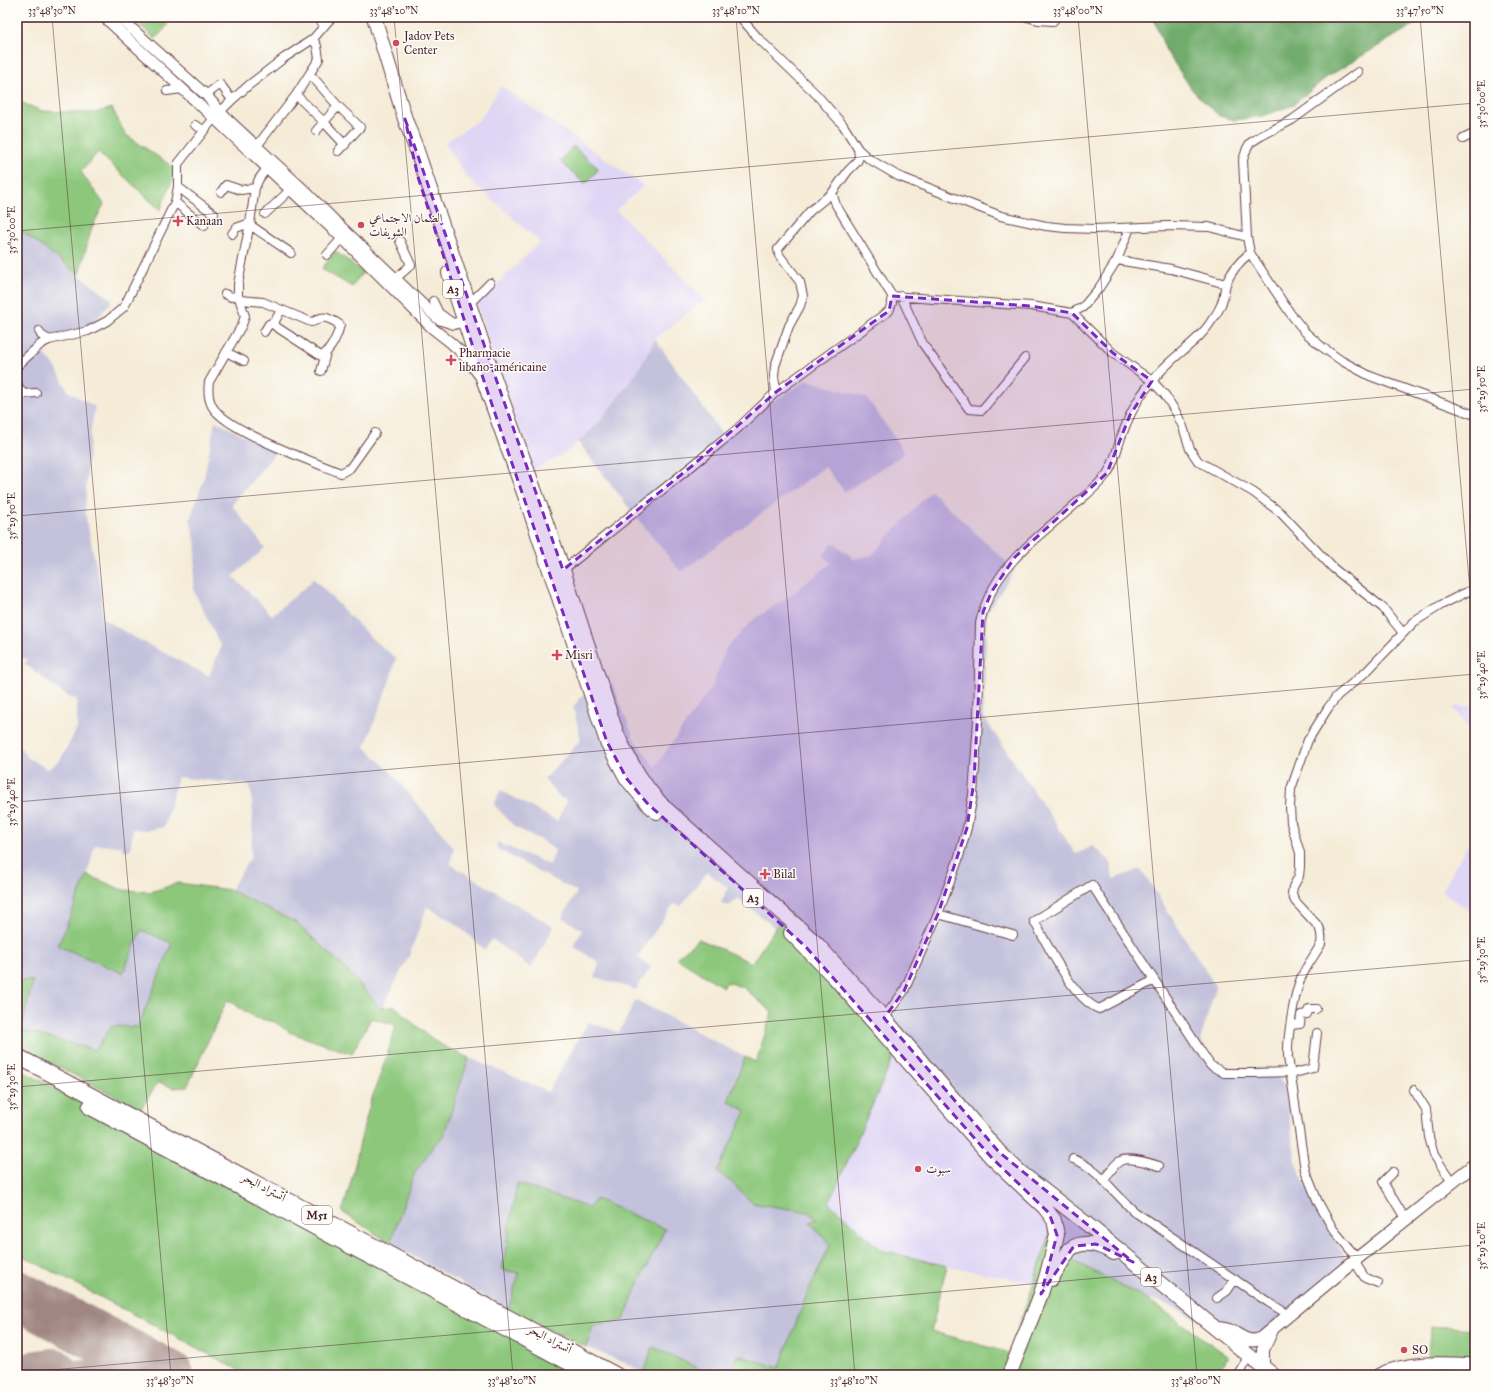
<svg xmlns="http://www.w3.org/2000/svg" width="1492" height="1392" font-family="'IM FELL Great Primer',Amiri,serif">
	<rect width="100%" height="100%" fill="#fdfcf7"/>
	<filter id="ink" filterUnits="userSpaceOnUse"><feTurbulence type="fractalNoise" baseFrequency=".025" numOctaves="2"/><feDisplacementMap in="SourceGraphic" scale="8" xChannelSelector="R" yChannelSelector="G"/><feConvolveMatrix kernelMatrix="1 2 1 2 8 2 1 2 1" color-interpolation-filters="sRGB"/></filter>
	<filter id="wash" filterUnits="userSpaceOnUse"><feTurbulence type="fractalNoise" baseFrequency=".012" numOctaves="4" result="noise"/><feDisplacementMap in="SourceGraphic" scale="16" xChannelSelector="R" yChannelSelector="G"/><feGaussianBlur stdDeviation="0.9" result="paint"/><feColorMatrix in="noise" values="0 0 0 0 0 0 0 0 0 0 0 0 0 0 0 0 0 1.4 0 .05"/><feComposite in="paint" operator="in"/></filter>
	<g filter="url(#wash)">
		<rect width="100%" height="100%" fill="#f5ecd8"/>
		<!-- built -->
		<path fill="#dfd5f5" d="M501,86L644,186L616,210L705,300L655,339L639,369L601,420L566,453L533,470L493,357L477,304L540,242L467,177L445,143L480,119Z
			M1475,706V737L1453,707Z
			M1475,832V914L1441,892Z
			M903,1039L990,1128L1073,1261L1050,1226L1047,1243L1033,1283L947,1266L881,1250L829,1204L898,1047Z"/>
		<!-- industrial -->
		<path fill="#c3c1db" d="M17,228L112,300L90,328L74,332L40,350L55,366L68,391L95,407L91,429L87,470L85,513L101,589L103,618L128,634L209,676L221,647L193,589L196,545L190,519L204,478L215,421L276,452L232,505L265,548L233,576L272,615L309,584L313,578L373,640L396,658L390,680L365,747L391,772L454,848L450,864L554,927L531,968L492,939L485,950L455,923L427,907L409,956L382,1008L345,968L297,923L230,890L251,857L253,813L250,785L178,777L164,827L148,830L133,829L130,851L122,850V846L95,845L87,875L58,946L123,973L141,930L172,943L138,1027L112,1026L95,1050L20,1030L32,981L17,980V743L28,758L48,769L60,760L77,729V699L71,698L63,693L25,664L27,659L17,656Z
			M655,339L722,434L807,380L867,398L905,453L845,492L825,467L681,572L637,518L578,442L601,420L639,369Z
			M931,491L1015,570L987,612L983,716L1076,854L1093,846L1110,861L1113,879L1141,869L1216,987L1200,1041L1214,1061L1228,1068H1273L1285,1089L1297,1167L1319,1214L1348,1262L1257,1348L1164,1303L1146,1298L1073,1261L990,1128L903,1039L789,913L775,928L738,898L729,906L721,903L728,888L707,872L681,906L674,904L637,957L651,967L636,990L595,977L599,962L573,946L582,930L562,917L577,892L497,849V842L550,865L555,850L539,839L515,827L494,805L500,790L557,821L567,801L561,798L544,779L581,740L573,707L582,696L613,685L634,739L655,767L713,685L726,648L753,620L787,598L831,563L823,556L833,542L854,559L872,555Z
			M636,1000L745,1057L728,1101L746,1110L717,1172L731,1182L752,1203L808,1212L817,1219L810,1222L830,1245L805,1299L779,1368L738,1355L728,1375H713L653,1347L643,1373L630,1365L586,1347L593,1326L624,1320L633,1294L641,1280L596,1199L589,1208L517,1184L502,1270L519,1273L508,1310L390,1243L414,1174L434,1145L443,1137L469,1058L504,1072L548,1092L588,1022L619,1032Z"/>
		<!-- green -->
		<path fill="#8cc77c" stroke="#6b7354" d="M131,17H159L168,25L155,39Z
			M20,102L42,111L95,113L112,108L125,134L173,167L176,172L160,210L98,152L81,172L104,204L92,227L79,274L17,228V112Z
			M573,146L599,169L585,184L560,161Z
			M335,251L363,272L352,287L322,269Z
			M87,875L123,890L151,892L178,883L230,890L297,923L345,968L381,1008L395,1006C419,1029 437,1046 469,1058L443,1137L434,1145L414,1174L390,1243L342,1212C353,1180 358,1147 367,1115C375,1085 389,1055 396,1025L371,1018L352,1054L289,1032L275,1022L256,1018L227,1000L187,1087L174,1088L158,1082L141,1109L17,1046V980L33,981L21,1030L95,1050L112,1026L138,1027L172,943L141,930L123,973L58,946Z
			M790,912L898,1047L829,1203L881,1250L947,1266L931,1331L1010,1353L1047,1243L1050,1225L1073,1261L1146,1298L1228,1356L1218,1375H728L738,1355L779,1368L805,1299L830,1245L810,1222L817,1219L808,1212L752,1203L731,1182L717,1172L746,1111L728,1101L745,1057L756,1062L772,1012L744,988L727,982L723,987L676,958L699,939L752,963L775,928Z
			M17,1068L593,1375H248L17,1253Z
			M517,1183L589,1208L596,1199L665,1229C651,1259 635,1288 624,1320L593,1326L586,1347L508,1310L519,1273L502,1270Z
			M1430,1326L1475,1329V1375H1413V1371L1428,1363Z
			M653,1347L713,1375H646L643,1373Z"/>
		<!-- forest -->
		<path fill="#71ac6c" stroke="#5e664c" d="M1153,17H1432L1420,21L1327,77L1293,105L1263,116L1235,120L1219,116L1193,91L1166,51Z"/>
		<g fill="none" stroke-linecap="round" stroke-linejoin="round">
			<!-- taxiway -->
			<path stroke="#a08682" stroke-width="20" d="M53,1373L148,1364"/>
			<!-- runway -->
			<path stroke="#a08682" stroke-width="50" d="M17,1295L169,1375
				M38,1375L53,1373"/>
		</g>
	</g>
	<g filter="url(#ink)">
		<g fill="none" stroke-linecap="round" stroke-linejoin="round">
			<!-- minor casing -->
			<g stroke="#643e45" stroke-width="10">
				<path id="minor" d="M318,17L324,26
					M740,17L759,39L816,94L843,125L858,149L869,159L898,176L1001,216L1046,226L1065,228L1094,229L1168,226L1209,227L1247,237
					M1027,17L1038,20L1053,21L1056,17
					M1358,72L1292,120L1261,136L1250,143L1247,148L1243,160L1247,237L1250,253L1290,313L1305,332L1322,347L1342,361L1370,376L1475,415
					M310,74L338,106L316,131
					M167,91L182,89
					M206,95L219,85H221L232,100
					M296,95L322,120L345,145
					M338,106L360,127L338,151
					M195,125L204,130
					M1463,139L1475,133
					M257,146L296,95L319,59L317,46L313,39
					M267,168L259,179L255,188L250,223L238,284V295L245,316L242,325L209,382C208,389 208,398 212,406C225,430 313,462 341,473L350,468L375,433
					M178,187L214,214
					M221,192L226,185L241,190L255,188
					M175,202L204,226
					M265,214L290,190
					M250,225L291,253
					M232,234L236,228L250,223
					M327,255L342,238
					M1117,260L1130,228
					M395,279L411,265L400,241
					M225,294L231,297L238,295
					M892,296L1031,306L1072,313L1083,307L1099,288L1117,260L1171,269L1226,284
					M901,296L923,344L969,409L982,410L1025,358
					M240,300L263,302L311,322C316,322 316,319 321,318C326,316 336,322 340,325C338,335 331,351 321,356L275,326V321L281,310
					M433,301L439,313L450,321
					M469,304L490,283
					M1072,313L1113,353L1152,381L1165,395L1177,414L1183,427L1190,449L1198,461L1253,492L1281,513L1333,568L1383,608L1403,633
					M39,331L41,335L49,340
					M264,332L269,324L275,321
					M226,352L244,361
					M17,366L41,344L49,340L88,331L107,321L124,307L175,202L178,187V164L214,118L232,100L249,85L284,58L313,39L332,17
					M321,371L326,353
					M17,384L23,394L36,393
					M776,392L774,376L775,366L789,326L800,306L803,296L800,282L779,255L778,249L810,211L832,193L848,171L857,162L859,157L858,149
					M563,570L692,466L736,430L776,392L889,311L892,303V296L836,205L832,193
					M938,914L1013,935
					M1154,980L1099,1009C1073,999 1048,945 1034,921L1092,885L1210,1065L1224,1073H1255L1290,1072
					M884,1018L904,991L938,914L958,860L967,828L973,795L978,721L980,623C993,565 1038,538 1079,501C1089,493 1099,484 1107,474C1115,462 1117,448 1122,435C1127,421 1134,406 1142,394C1150,383 1159,372 1170,362C1184,349 1202,337 1212,320C1215,316 1218,312 1220,307C1224,300 1224,291 1226,284C1231,271 1240,261 1250,253
					M1291,1025L1300,1024L1301,1015L1307,1014L1309,1009H1316
					M1291,1074L1313,1068L1317,1033
					M1414,1090L1426,1109L1429,1137L1434,1155L1452,1182
					M1073,1159C1096,1166 1116,1196 1135,1212L1268,1302L1289,1315
					M1393,1172L1383,1182L1406,1220
					M1104,1181C1108,1175 1113,1165 1120,1161C1129,1156 1150,1163 1159,1166
					M1357,1258L1333,1229L1318,1202L1305,1170L1288,1057C1287,1038 1294,995 1301,978C1306,966 1315,955 1321,944C1322,937 1322,933 1319,927L1295,901L1292,894L1293,887L1299,876L1300,867V853L1291,823L1290,807L1291,789L1308,740L1328,708L1337,696L1367,671L1414,622L1441,605L1475,588
					M1354,1261L1365,1278L1378,1283
					M1217,1298L1227,1291L1235,1279
					M1239,1375L1243,1368L1248,1354"/>
			</g>
			<!-- tertiary casing -->
			<g stroke="#643e45" stroke-width="12">
				<path id="tertiary" d="M104,17L214,118L233,136L342,238L432,328L450,342L463,354L480,376
					M119,17L206,95L224,116L305,191L333,219L438,319L454,324L464,321"/>
			</g>
			<!-- secondary casing -->
			<g stroke="#643e45" stroke-width="14">
				<path id="secondary" d="M1216,1328C1220,1328 1225,1329 1229,1330C1240,1335 1249,1345 1261,1338L1354,1261L1475,1164
					M1263,1366V1350L1272,1330"/>
			</g>
			<!-- primary casing -->
			<g stroke="#643e45" stroke-width="15">
				<path id="primary" d="M1379,1375C1408,1361 1444,1363 1475,1365"/>
			</g>
			<!-- trunk casing -->
			<g stroke="#643e45" stroke-width="16">
				<path id="trunk" d="M374,17L405,119L416,148L491,369L563,570L616,732C628,759 643,786 664,807L817,944L884,1018L999,1152L1020,1172L1092,1228L1273,1375
					M449,273L484,381L528,504L607,742L627,779L647,803L657,812
					M791,933L835,978L992,1158L1045,1208L1054,1220L1057,1235L1047,1274L1041,1294L1009,1375
					M1051,1279L1070,1249C1085,1239 1100,1245 1114,1253"/>
			</g>
			<!-- motorway casing -->
			<g stroke="#643e45" stroke-width="17">
				<path id="motorway" d="M17,1056L616,1375
					M90,1107L592,1375"/>
			</g>
			<!-- minor -->
			<use href="#minor" stroke="#fff" stroke-width="8"/>
			<!-- tertiary -->
			<use href="#tertiary" stroke="#fff" stroke-width="10"/>
			<!-- secondary -->
			<use href="#secondary" stroke="#fff" stroke-width="12"/>
			<!-- primary -->
			<use href="#primary" stroke="#fff" stroke-width="13"/>
			<!-- trunk -->
			<use href="#trunk" stroke="#fff" stroke-width="14"/>
			<!-- motorway -->
			<use href="#motorway" stroke="#fff" stroke-width="15"/>
		</g>
	</g>
	<!-- marked area -->
	<path fill="#7b2cbf" fill-opacity="0.2" stroke="#7b2cbf" stroke-width="3" stroke-dasharray="8 5" stroke-linejoin="round" d="M405,119L563,570L692,466L776,392L883,315L889,311L892,296L1031,306L1072,313L1113,353L1152,381L1130,415L1107,473L1015,557L992,591L983,612L974,781L967,828L938,914L904,991L884,1018L999,1152L1133,1262L1096,1244L1074,1246L1041,1294L1057,1235L1049,1213L992,1158L806,947L647,803L627,779L607,742L484,381L418,177Z"/>
	<!-- ticks -->
	<path fill="none" stroke="#4a1f2b" stroke-width="1" stroke-opacity="0.45" d="M52,17L171,1375M394,17L513,1375M736,17L855,1375M1078,17L1197,1375M1420,17L1475,648M17,231L1475,103M17,516L1475,389M17,802L1475,674M17,1087L1475,960M17,1373L1475,1245"/>
	<!-- markers -->
	<g fill="#d1495b" stroke="#fdfcf7" stroke-width="1.5">
		<circle cx="396" cy="43" r="4"/>
		<path d="M176 215h4v4h4v4h-4v4h-4v-4h-4v-4h4z"/>
		<circle cx="361" cy="225" r="4"/>
		<path d="M449 354h4v4h4v4h-4v4h-4v-4h-4v-4h4z"/>
		<path d="M555 649h4v4h4v4h-4v4h-4v-4h-4v-4h4z"/>
		<path d="M763 868h4v4h4v4h-4v4h-4v-4h-4v-4h4z"/>
		<circle cx="918" cy="1169" r="4"/>
		<circle cx="1404" cy="1350" r="4"/>
	</g>
	<g text-anchor="middle" stroke-width="3" stroke-linejoin="round" paint-order="stroke">
		<!-- shield labels -->
		<g fill="#fdfcf7" stroke="#806168" stroke-width="1">
			<rect x="443" y="280" width="20" height="18" rx="3"/>
			<rect x="743" y="889" width="20" height="18" rx="3"/>
			<rect x="302" y="1206" width="30" height="18" rx="3"/>
			<rect x="1141" y="1268" width="20" height="18" rx="3"/>
		</g>
		<g font-size="11" font-weight="bold" fill="#4a1f2b">
			<text x="453" y="293">A3</text>
			<text x="753" y="902">A3</text>
			<text x="317" y="1219">M51</text>
			<text x="1151" y="1281">A3</text>
		</g>
		<!-- poi labels -->
		<g font-size="12" fill="#4a1f2b" stroke="#fdfcf7" text-anchor="start">
			<text x="404" y="40">Jadov Pets<tspan x="404" dy="14">Center</tspan></text>
			<text x="369" y="222">الضمان الاجتماعي<tspan x="369" dy="14">الشويفات</tspan></text>
			<text x="186" y="225">Kanaan</text>
			<text x="459" y="357">Pharmacie<tspan x="459" dy="14">libano-américaine</tspan></text>
			<text x="565" y="659">Misri</text>
			<text x="773" y="878">Bilal</text>
			<text x="926" y="1173">سبوت</text>
			<text x="1412" y="1354">SO</text>
		</g>
		<!-- street labels -->
		<g font-size="12" fill="#4a1f2b" stroke="#fdfcf7">
			<text transform="translate(264 1187) rotate(28)" y="4">أتستراد البحر</text>
			<text transform="translate(550 1339) rotate(28)" y="4">أتستراد البحر</text>
		</g>
	</g>
	<!-- margin -->
	<rect width="1492" height="1392" fill="none" stroke="#fdfcf7" stroke-width="44"/>
	<rect x="22" y="22" width="1448" height="1348" fill="none" stroke="#4a1f2b" stroke-width="1.5"/>
	<g font-size="10" text-anchor="middle" fill="#4a1f2b">
		<text x="52" y="14">33°48'30"N</text>
		<text x="394" y="14">33°48'20"N</text>
		<text x="736" y="14">33°48'10"N</text>
		<text x="1078" y="14">33°48'00"N</text>
		<text x="1420" y="14">33°47'50"N</text>
		<text transform="translate(1481 104) rotate(-90)" y="4">35°30'00"E</text>
		<text transform="translate(11 230) rotate(-90)" y="4">35°30'00"E</text>
		<text transform="translate(1481 389) rotate(-90)" y="4">35°29'50"E</text>
		<text transform="translate(11 516) rotate(-90)" y="4">35°29'50"E</text>
		<text transform="translate(1481 675) rotate(-90)" y="4">35°29'40"E</text>
		<text transform="translate(11 802) rotate(-90)" y="4">35°29'40"E</text>
		<text transform="translate(1481 960) rotate(-90)" y="4">35°29'30"E</text>
		<text transform="translate(11 1087) rotate(-90)" y="4">35°29'30"E</text>
		<text transform="translate(1481 1246) rotate(-90)" y="4">35°29'20"E</text>
		<text x="170" y="1384">33°48'30"N</text>
		<text x="512" y="1384">33°48'20"N</text>
		<text x="854" y="1384">33°48'10"N</text>
		<text x="1196" y="1384">33°48'00"N</text>
	</g>
</svg>
